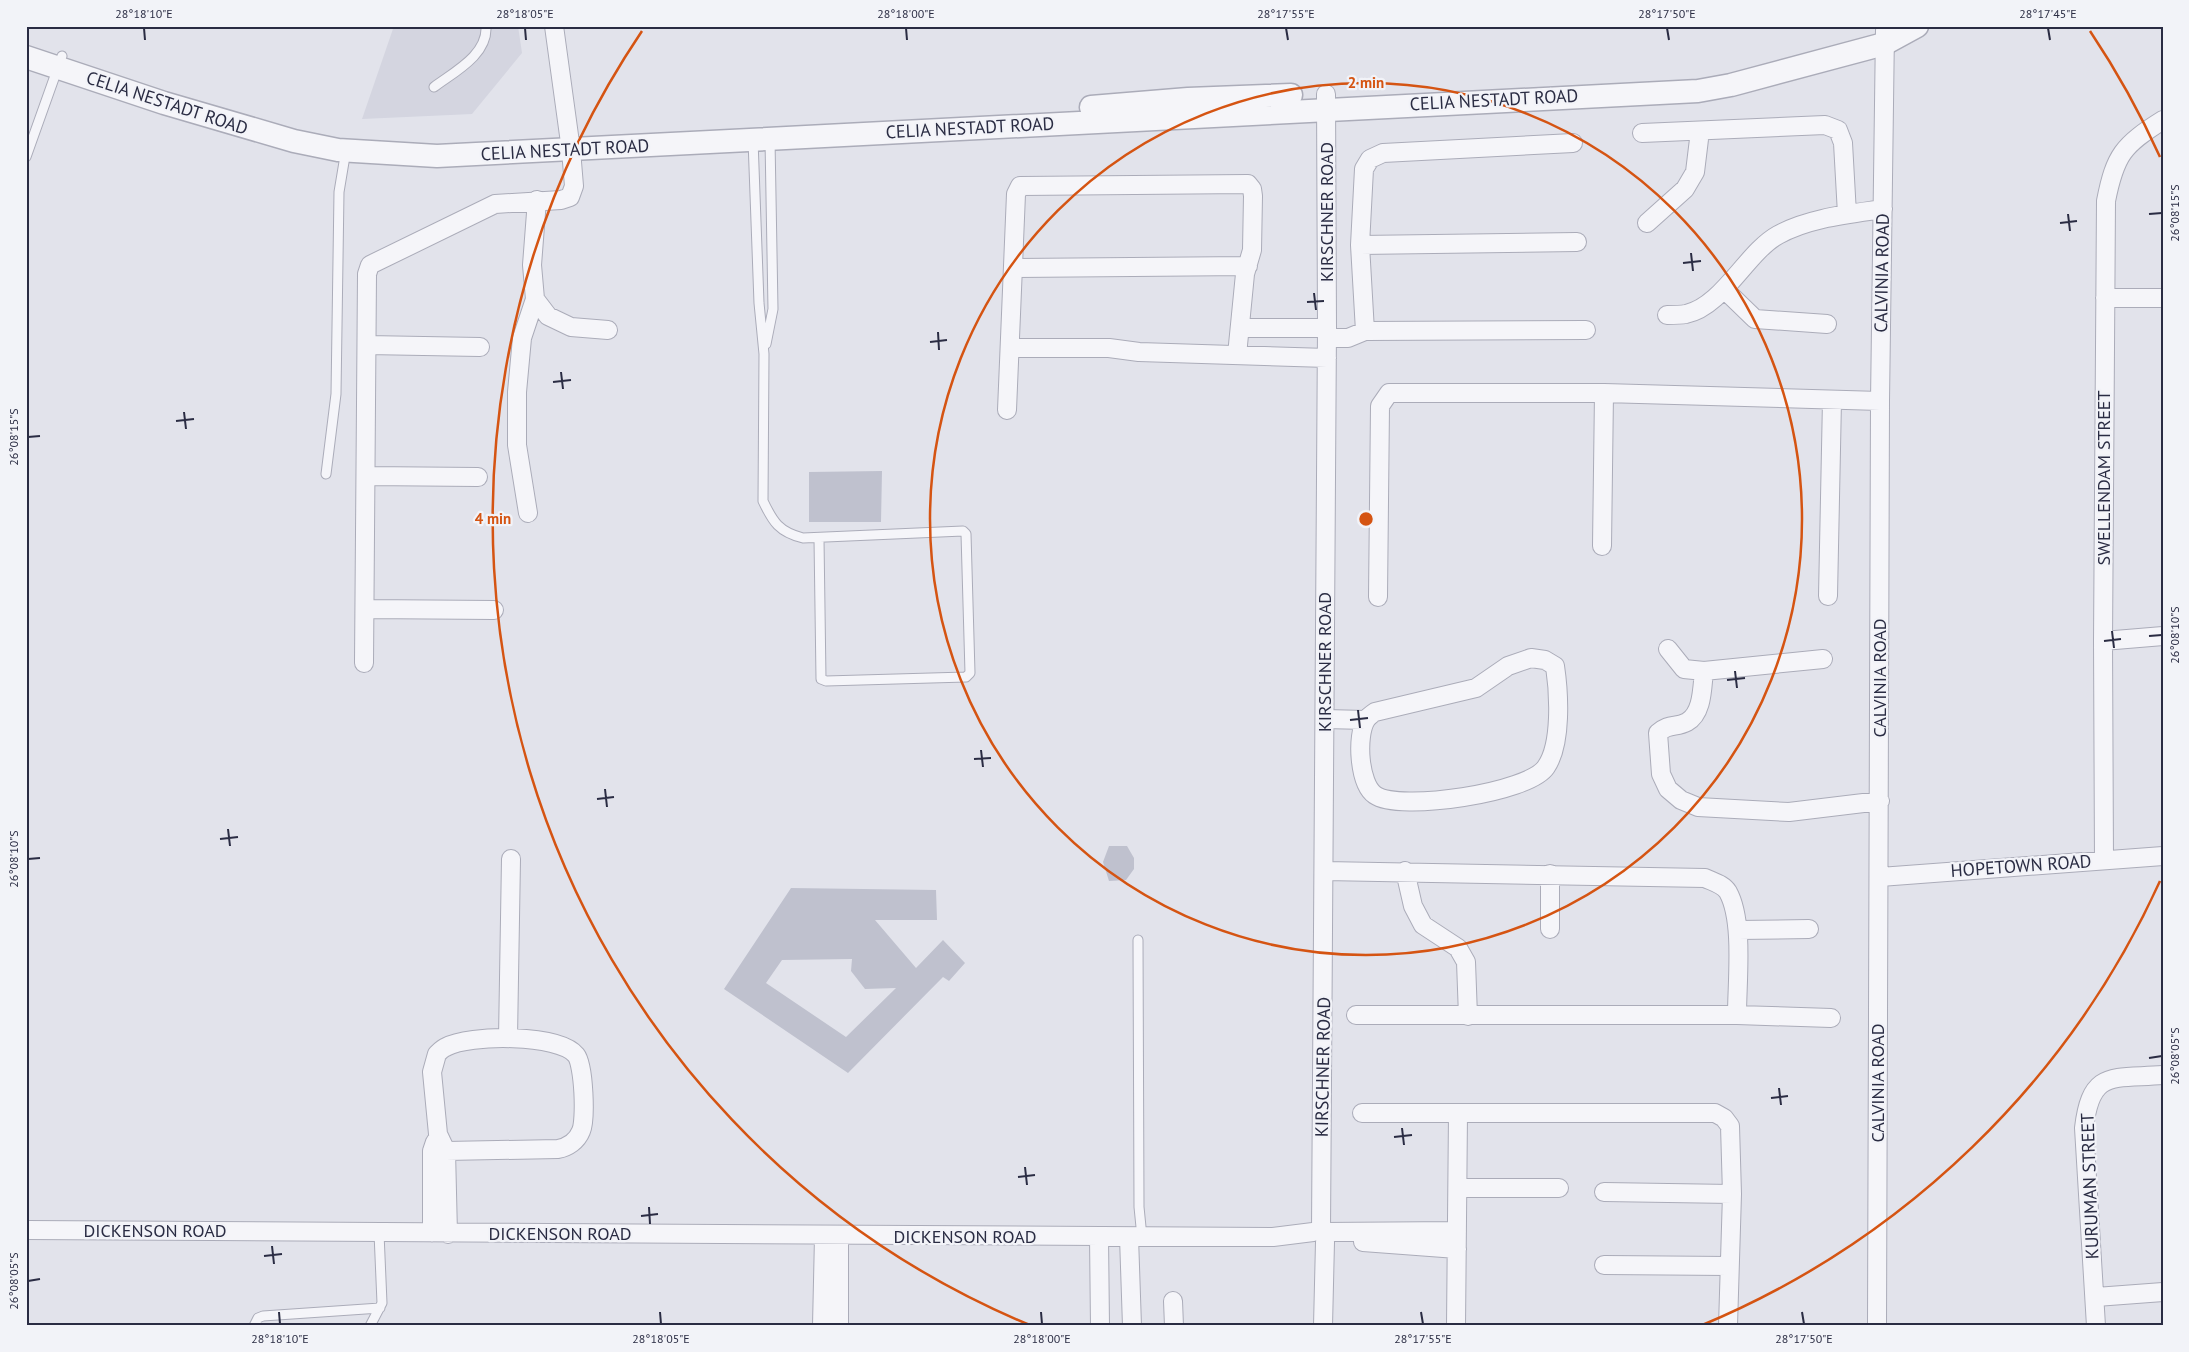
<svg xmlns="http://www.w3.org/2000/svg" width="2189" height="1352" font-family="'PT Sans',sans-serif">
	<rect width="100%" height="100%" fill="#e2e3eb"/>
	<!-- built -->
	<path fill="#d4d5e0" d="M394,26H518L522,53L472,114L362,119Z"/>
	<!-- building -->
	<path fill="#bfc1ce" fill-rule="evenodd" d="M882,471L881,522H809V472Z
		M1109,846H1127L1134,858V869L1126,880L1109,881L1103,862Z
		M791,888L936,890L937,920H875L916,968L943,940L965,963L949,981L943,977L848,1073L724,989ZM852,959L851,971L865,989L896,988L846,1037L766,983L782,960Z"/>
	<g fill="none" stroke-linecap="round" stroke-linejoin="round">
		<!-- service casing -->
		<g stroke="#abacb9" stroke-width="11">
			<path id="service" d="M434,87C454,72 488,55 486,26
				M753,140L759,303L764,354L763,501C773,522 779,532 803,538L963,531L966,534L970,673L966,677L826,681L821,679L819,539
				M26,157L62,56
				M766,344L773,309L770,140
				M326,474L336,394L339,192L346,150
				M1138,940L1139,1207L1142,1237
				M254,1326L258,1318L263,1316L380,1308
				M370,1326L382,1303L379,1233"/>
		</g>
		<!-- minor casing -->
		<g stroke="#abacb9" stroke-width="20">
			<path id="minor" d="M1642,133L1825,125L1838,130L1843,143L1847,214
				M537,200L532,265L535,299L548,316L571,327L608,330
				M1647,223L1685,189L1695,172L1700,131
				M1360,245L1577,242
				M1014,268L1248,266
				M1724,289L1755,319L1827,324
				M2105,298H2163
				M1667,315C1673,315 1680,315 1686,314C1722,307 1747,252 1778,235C1808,218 1849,214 1883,209
				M1240,328H1327
				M1365,331L1360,245L1364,169L1370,159L1383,153L1573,143
				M1327,338H1348L1365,331L1586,330
				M367,345L480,347
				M1011,348H1109L1139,352L1327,358
				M1007,410L1016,194L1020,186L1248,184L1252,189L1253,196L1252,250L1245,274L1237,355
				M366,476L478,477
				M528,513L517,445V392L522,338L535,299
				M1602,546L1604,393
				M1828,596L1832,400
				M1378,597L1380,406L1389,393H1604L1880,401
				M365,609L494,610
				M2103,641L2163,636
				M1668,649L1684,669L1704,671
				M1531,658L1545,660L1555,666C1559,693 1562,744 1546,767C1529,793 1399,812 1375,795C1359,784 1356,736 1366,720C1368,717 1372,714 1375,712L1476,688L1508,666Z
				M1823,659L1704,671C1702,687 1703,713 1687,722C1676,728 1669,723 1658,733L1661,774L1668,789L1681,800L1698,807L1789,812L1880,801
				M364,663L367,274L370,265L495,204L561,200L570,197L574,186L571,150L554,26
				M1325,719L1366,720
				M2104,860L2103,641L2106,201C2115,155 2123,145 2163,120
				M1325,871L1705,878C1713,882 1723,884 1728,892C1744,921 1737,981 1737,1015
				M1405,871L1413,906L1423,925L1458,948L1466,962L1468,1016
				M1880,877L2163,856
				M1550,929V874
				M1738,930L1809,929
				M1356,1015H1737L1831,1018
				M508,1038L511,859
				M1362,1113H1715L1724,1118L1730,1126L1732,1194L1728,1326
				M432,1151H446L558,1149C568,1147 577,1141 581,1131C586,1120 584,1065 576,1055C559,1034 469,1034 446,1047C443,1048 440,1051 437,1054L432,1072L438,1134L446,1151L448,1234
				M1458,1188H1559
				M1604,1192L1732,1194
				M26,1230L1273,1237L1313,1232
				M1321,1231L1327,328L1326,94
				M1323,1232L1457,1231
				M432,1233V1151L435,1142
				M1099,1237L1100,1326
				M1129,1237L1132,1326
				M1363,1242L1457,1249
				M1604,1265L1728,1266
				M2096,1297L2163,1292
				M1173,1301L1174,1326
				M822,1326L824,1237
				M839,1326V1236
				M1323,1326L1325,1242
				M1456,1326L1458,1114
				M1877,1326L1880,401L1885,30
				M2096,1326L2084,1128C2091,1069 2112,1079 2163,1075"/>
		</g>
		<!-- tertiary casing -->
		<g stroke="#abacb9" stroke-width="25">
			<path id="tertiary" d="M26,57L164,103L294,141L338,150L437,156L1698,91L1731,85L1884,44L1917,26
				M1091,107L1188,99L1291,95"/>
		</g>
		<!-- service -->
		<use href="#service" stroke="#f5f5f9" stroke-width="9"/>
		<!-- minor -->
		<use href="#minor" stroke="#f5f5f9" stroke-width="18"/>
		<!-- tertiary -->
		<use href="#tertiary" stroke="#f5f5f9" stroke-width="22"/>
	</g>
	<!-- ticks -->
	<path fill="none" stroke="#2a2c43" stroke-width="2" d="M144,28L145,40M525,28L526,40M906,28L907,40M1286,28L1288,40M1667,28L1669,40M2048,28L2050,40M2068,214L2070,231M2149,214L2162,213M2060,223L2077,221M1691,253L1693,271M1683,263L1701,261M1314,293L1316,310M1307,302L1324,301M938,332L939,350M930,342L947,340M561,372L563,389M553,382L571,380M184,412L186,429M176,421L194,419M28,437L40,436M2112,631L2114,648M2149,636L2162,635M2104,641L2121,639M1735,671L1737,688M1727,680L1745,678M1358,710L1360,728M1350,720L1368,718M981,750L983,767M974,759L991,758M605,789L607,807M597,799L614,797M228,829L230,846M220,839L238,837M28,859L40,858M2149,1058L2162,1056M1779,1088L1781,1105M1771,1098L1788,1096M1402,1128L1404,1145M1394,1137L1412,1135M1025,1167L1027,1185M1018,1177L1035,1175M649,1207L650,1224M641,1216L658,1214M272,1246L274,1264M264,1256L282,1254M28,1281L40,1279M279,1312L280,1324M660,1312L661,1324M1041,1312L1042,1324M1421,1312L1423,1324M1802,1312L1804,1324"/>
	<!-- distance rings -->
	<g fill="none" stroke="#d55412" stroke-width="2.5">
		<circle cx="1366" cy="519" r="436"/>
		<path d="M2160 881A873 873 0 0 1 1700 1326M1032 1326A873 873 0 0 1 642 31M2090 31A873 873 0 0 1 2160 157"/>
	</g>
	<g text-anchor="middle" stroke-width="4.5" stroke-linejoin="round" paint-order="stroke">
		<!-- street labels -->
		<g font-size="18" fill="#2a2c43" stroke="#f2f3f8">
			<text transform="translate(1494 100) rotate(-3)" y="6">CELIA NESTADT ROAD</text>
			<text transform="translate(167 103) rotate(18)" y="6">CELIA NESTADT ROAD</text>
			<text transform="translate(970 128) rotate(-3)" y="6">CELIA NESTADT ROAD</text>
			<text transform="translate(565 150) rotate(-3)" y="6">CELIA NESTADT ROAD</text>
			<text transform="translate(1327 212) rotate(-90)" y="6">KIRSCHNER ROAD</text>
			<text transform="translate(1882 273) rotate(-89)" y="6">CALVINIA ROAD</text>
			<text transform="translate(2104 478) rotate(-90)" y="6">SWELLENDAM STREET</text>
			<text transform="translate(1325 662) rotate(-90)" y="6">KIRSCHNER ROAD</text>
			<text transform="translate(1880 678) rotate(-90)" y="6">CALVINIA ROAD</text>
			<text transform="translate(2021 866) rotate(-4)" y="6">HOPETOWN ROAD</text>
			<text transform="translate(1323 1067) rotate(-89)" y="6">KIRSCHNER ROAD</text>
			<text transform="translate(1878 1083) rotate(-90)" y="6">CALVINIA ROAD</text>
			<text transform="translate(2090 1186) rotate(-92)" y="6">KURUMAN STREET</text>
			<text x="155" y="1237">DICKENSON ROAD</text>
			<text x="560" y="1240">DICKENSON ROAD</text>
			<text x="965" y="1243">DICKENSON ROAD</text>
		</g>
	</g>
	<circle cx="1366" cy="519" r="8" fill="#d55412" stroke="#f2f3f8" stroke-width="2.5"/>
	<g font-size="15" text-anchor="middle" font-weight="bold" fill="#d55412" stroke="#f2f3f8" stroke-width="4.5" stroke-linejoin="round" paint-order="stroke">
		<text x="1366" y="88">2 min</text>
		<text x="493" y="524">4 min</text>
	</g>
	<!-- border -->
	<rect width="2189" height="1352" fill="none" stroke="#f2f3f8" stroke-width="55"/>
	<rect x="28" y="28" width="2134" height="1296" fill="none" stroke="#2a2c43" stroke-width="2"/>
	<g font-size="12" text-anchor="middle" fill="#2a2c43">
		<text x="144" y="18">28°18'10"E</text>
		<text x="525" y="18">28°18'05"E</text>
		<text x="906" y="18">28°18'00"E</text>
		<text x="1286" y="18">28°17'55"E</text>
		<text x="1667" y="18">28°17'50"E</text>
		<text x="2048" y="18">28°17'45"E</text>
		<text transform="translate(2175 213) rotate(-90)" y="4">26°08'15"S</text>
		<text transform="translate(14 437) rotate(-90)" y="4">26°08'15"S</text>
		<text transform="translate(2175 635) rotate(-90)" y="4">26°08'10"S</text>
		<text transform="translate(14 859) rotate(-90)" y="4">26°08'10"S</text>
		<text transform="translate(2175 1056) rotate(-90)" y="4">26°08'05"S</text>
		<text transform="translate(14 1281) rotate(-90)" y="4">26°08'05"S</text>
		<text x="280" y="1343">28°18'10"E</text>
		<text x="661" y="1343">28°18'05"E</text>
		<text x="1042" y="1343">28°18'00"E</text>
		<text x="1423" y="1343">28°17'55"E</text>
		<text x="1804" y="1343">28°17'50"E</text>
	</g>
</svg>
